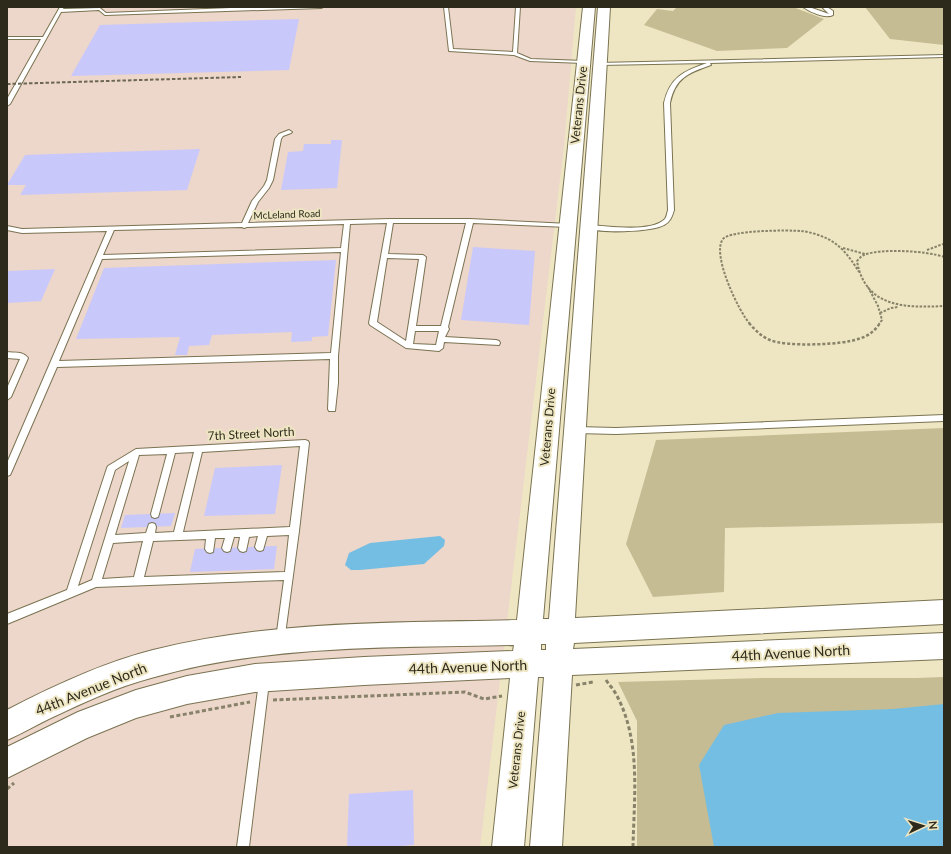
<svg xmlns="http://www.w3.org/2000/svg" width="951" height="854" font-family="Lato,sans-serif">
	<rect width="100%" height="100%" fill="#eee6c2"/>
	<!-- industrial -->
	<path fill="#edd6ca" d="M7,7H576L564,146L480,847H7Z"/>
	<!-- green -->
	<path fill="#c5bc93" d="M677,7L776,8L793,7L824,19L787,48L717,51L644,25L657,9L673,11Z
		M865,7H944V45L890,39Z
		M944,428V523L725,528L724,592L653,597L626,544L656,440Z
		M944,677V847H637V721L618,682L762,678H916Z"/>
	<!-- water -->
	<path fill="#75bee3" d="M440,536L445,540L444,546L424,564L360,570H351L345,565L349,553L370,543Z
		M944,704V847H714L699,765L724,725L778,713L893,709Z"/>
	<!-- building -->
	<path fill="#c9c8fb" d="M299,19L289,70L71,76L100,25Z
		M331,140H342L337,188L281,190L288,152L303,151L304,144H331Z
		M200,149L187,190L20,195L26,185H7L25,155Z
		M473,247L535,251L529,325L461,320Z
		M336,260L328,336L312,337V341L291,342L292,332L212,335L209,345L189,346L187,355H175L180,337L76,339L104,268Z
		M55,269L41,301L7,303V271Z
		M282,465L275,514L204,516L215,468Z
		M175,513L171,526L121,528L125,515Z
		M277,546L274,569L190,572L195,549Z
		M413,790L414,845L386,847H347L349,794Z"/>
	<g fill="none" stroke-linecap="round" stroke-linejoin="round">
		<!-- service casing -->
		<g stroke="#7a7352" stroke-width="2">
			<path id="service" d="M60,7H64L63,9L100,8L106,13L258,7H323L321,8L105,15L99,10L61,12L10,104L7,106V99L41,39H7V37H43Z
				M444,7H448L453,49L513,52L516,7H520L517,53L531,59L584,61L586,62L584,63L530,61L514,55L449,51Z
				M803,7H809L829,14L822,7H827L833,11V15C825,19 810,12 803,7Z
				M944,55V57L710,63L711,65C688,73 675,78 670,103L674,210C672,217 670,222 664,225C652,232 596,234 586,227L589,225C608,226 651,233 665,219C667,216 667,213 668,210L664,103C670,77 684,71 707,63L600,65H598V63Z
				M289,130L292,132L291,133L283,136L281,139L273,180L269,188L258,202L248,223L390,219H470L570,224L571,225L568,227L473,223L448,327L449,329L445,337L496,340L499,341L500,343L499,345L444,342L443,348L439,351L406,348L370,325L369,323L387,223L350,224L338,356V383L335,411H329L328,409L330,359L57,367L11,473L10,475L7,476V463L107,231L22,233L7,230V226L22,229L242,223L252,201L264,186L267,180L275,139L279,134ZM393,223H466L441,326H416L426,257L423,255L388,254ZM344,224L341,248L103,255L114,230L242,227L244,228L247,227ZM341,252L331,353L59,361L102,259ZM387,258L419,259L406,341L377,322ZM415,331H439L436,345L413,344Z
				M7,352C14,353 23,351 28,358L11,397L7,400V388L20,359L7,358Z
				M944,415V421L616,434L576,433L573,432L572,430L573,428L576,427L616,428Z
				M305,440L308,441L309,443L299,531L284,642L281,644L278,642L276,639L284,580L96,587L7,624V614L67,590L107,468L108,466L136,449ZM300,446L290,527L183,532L202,452ZM194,452L174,532L155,533L156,527L155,524L152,523L149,524L146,533L115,535L139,455L167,454L151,514L152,517L155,518L158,517L159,514L175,453ZM129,461L92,580L78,586L115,470ZM289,535L285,572L144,577L153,541L206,539L205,549L207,552L210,553L213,552L215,538H225L222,548L224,551L227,552L230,551L234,537H240L238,548L240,551L243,552L246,551L249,537L258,536L255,547L257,550L260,551L263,550L267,536ZM143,541L134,577L102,579L113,543Z
				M264,677L268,678L269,682L249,847H237L259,682L260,678Z"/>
		</g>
		<!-- secondary casing -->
		<g stroke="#7a7352" stroke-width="2">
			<path id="secondary" d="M583,7H595L543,619H549L598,7H610L575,618L944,600V624L574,643L573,649L944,633V659L572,675L562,847H530L544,677H538L524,847H492L510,678L364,685L255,692L187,704L136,718L87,738L7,778V747L78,712L136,690L187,676L255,664L364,657L513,651L514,645C393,648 268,644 151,678C117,687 85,702 53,717C38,724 23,733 7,740V710C53,686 102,663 153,650C272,620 395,623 517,620ZM541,644H546V650H541Z"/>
		</g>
		<!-- path-far2 -->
		<path stroke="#878269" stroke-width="2" stroke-dasharray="2.5 1.5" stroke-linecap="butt" d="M944,239V248
			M843,248L865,254
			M927,250L943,244
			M944,257C928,251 880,248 864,255C861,256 859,259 857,261C865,308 906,308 944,306
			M868,287L878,306L882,320L879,324
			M880,313L891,308L898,307
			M750,324C739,312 711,254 723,239C730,230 789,230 801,231C810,232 820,235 828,239C842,246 851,259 859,272"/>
		<!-- path-far1 -->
		<path stroke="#878269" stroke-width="2.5" stroke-dasharray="3 2" stroke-linecap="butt" d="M749,323C755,330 762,337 770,340C786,347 842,345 858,339C867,337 875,331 880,323"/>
		<!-- path -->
		<path stroke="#878269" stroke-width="3" stroke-dasharray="4 2.5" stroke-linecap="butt" d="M606,680C610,686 615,691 618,698C641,743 634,798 633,847
			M576,685L593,682
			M273,700L465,692L484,699L502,696
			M170,717L250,702
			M7,789L14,783"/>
		<!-- service -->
		<use href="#service" fill="#fff" fill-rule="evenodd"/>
		<!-- secondary -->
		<use href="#secondary" fill="#fff" fill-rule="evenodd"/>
		<!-- rail -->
		<path stroke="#6c6752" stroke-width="2" stroke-dasharray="3.5 2" stroke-linecap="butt" d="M7,84L241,77"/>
	</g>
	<g text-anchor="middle" stroke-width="4" stroke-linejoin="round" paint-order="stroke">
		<!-- far-street labels -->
		<g font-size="10" fill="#2d2a1c" stroke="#eee6c2">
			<text transform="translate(287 214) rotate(-2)" y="4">McLeland Road</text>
		</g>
		<!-- street labels -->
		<g font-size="12" fill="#2d2a1c" stroke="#eee6c2">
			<text transform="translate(579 105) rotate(-84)" y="4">Veterans Drive</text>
			<text transform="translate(548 427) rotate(-85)" y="4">Veterans Drive</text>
			<text transform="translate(251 434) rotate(-3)" y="4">7th Street North</text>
			<text transform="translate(517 750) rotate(-84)" y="4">Veterans Drive</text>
		</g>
		<!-- near-street labels -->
		<g font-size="14" fill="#2d2a1c" stroke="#eee6c2">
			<text transform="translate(791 653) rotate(-3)" y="5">44th Avenue North</text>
			<text transform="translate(468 667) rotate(-2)" y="5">44th Avenue North</text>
			<text transform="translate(91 689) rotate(-22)" y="5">44th Avenue North</text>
		</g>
	</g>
	<!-- border -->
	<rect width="951" height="854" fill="none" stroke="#2d2a1c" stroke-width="16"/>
	<!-- north arrow -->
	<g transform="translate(923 826) rotate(86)" stroke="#eee6c2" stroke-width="3" paint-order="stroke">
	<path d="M0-3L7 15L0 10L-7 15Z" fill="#2d2a1c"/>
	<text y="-6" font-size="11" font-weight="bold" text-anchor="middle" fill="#2d2a1c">N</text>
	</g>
</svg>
